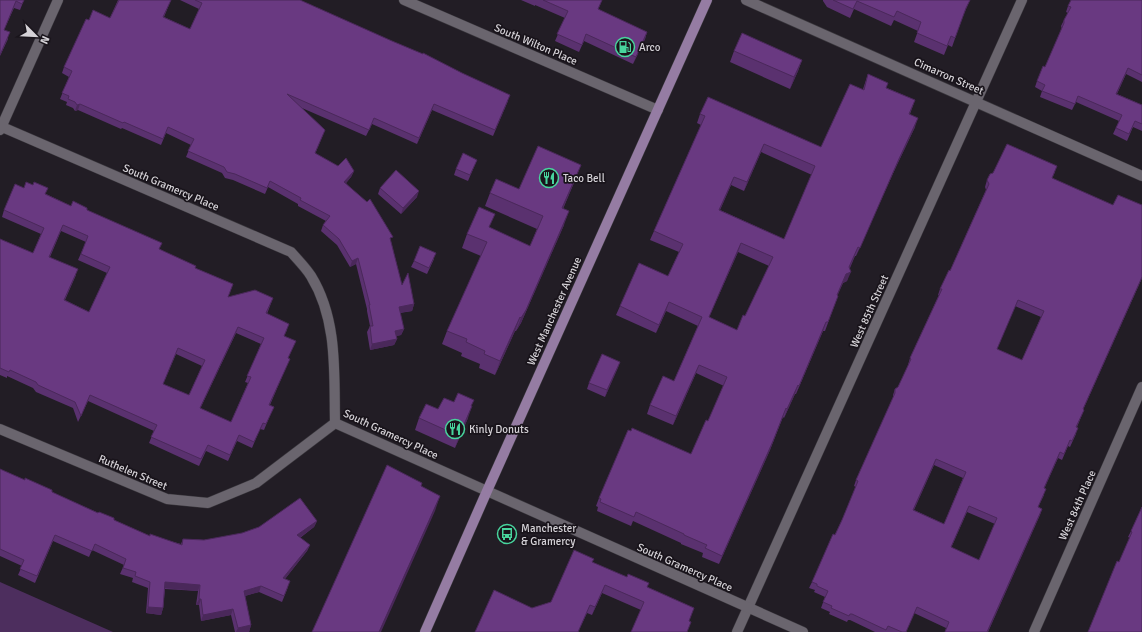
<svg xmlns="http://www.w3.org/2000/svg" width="1142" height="632" font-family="Signika,sans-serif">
	<rect width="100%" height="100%" fill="#221d25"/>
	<!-- green -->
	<path fill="#4d2e5e" d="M0,582L113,632H0Z"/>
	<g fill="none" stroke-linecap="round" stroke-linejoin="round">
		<!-- minor casing -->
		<g stroke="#3b383e" stroke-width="11">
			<path id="minor" d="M404,0L658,110
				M746,0L1142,176
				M0,126L291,252C298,260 306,268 311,276C338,320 334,373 335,423
				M0,130L58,0
				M335,423L487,491
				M0,429L167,499L208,503L256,483L335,423
				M737,632L1022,0
				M1034,632L1142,387"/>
		</g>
		<!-- tertiary casing -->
		<g stroke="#3b383e" stroke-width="11">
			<path id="tertiary" d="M487,491L803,632"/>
		</g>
		<!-- primary casing -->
		<g stroke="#3b383e" stroke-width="11">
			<path id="primary" d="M425,632L487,491L707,0"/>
		</g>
		<!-- minor -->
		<use href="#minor" stroke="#6a656e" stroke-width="10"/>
		<!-- tertiary -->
		<use href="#tertiary" stroke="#6a656e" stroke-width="10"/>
		<!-- primary -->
		<use href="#primary" stroke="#957ca3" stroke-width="10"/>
	</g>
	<!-- wall -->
	<path fill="#5a316f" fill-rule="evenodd" d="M0,0H24L20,10L14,8L4,30L8,39L0,56Z
		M118,0H171L164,17L190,29L199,9L180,0H300L508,101L493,136L432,110L417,144L372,124L366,136L302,108L325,130L315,154L338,166L354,171L351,177L346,183L391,242L402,285L414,304L412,311L400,313L404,329L401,335L396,336L397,339L394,345L370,350L367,332L370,326L367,311V309L356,264L350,267L337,245L321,231L323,225L326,221L298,206V204L268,187L265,194L233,180L225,178L222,173L186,157L191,145L166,133L161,145L122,128L121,129L78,110L75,111L73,108L66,105L67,102L60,99L69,77L62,73L64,67L89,20L110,18Z
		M521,0H602L598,10L647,32L645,39L633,64L584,41L579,52L555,41L565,18L535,5V6Z
		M823,0H970L963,16L952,47L948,45L944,55L914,42L918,31L894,20L891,26L854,9L850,18L827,7L823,1Z
		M1142,0V82L1126,74L1117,94L1142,105V131L1133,127L1127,141L1113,134L1119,121L1076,102L1072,110L1040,97L1042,91L1035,87L1037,81L1045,67L1062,29L1061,26L1064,20L1068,13L1066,12L1068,6Z
		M734,51L802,60L798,71L790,89L730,62Z
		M868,74L887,88L915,100L910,114L915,127L895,169L856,256H855L850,268L847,281L843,283L837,295L838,296L825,331H823L796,394H795L784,418L783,417L770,450L719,564L702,557L703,553L681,544V543L633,521L631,526L597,511L598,507L596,506L599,498L691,454L708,421L724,386L696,373L673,425L647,414L650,405L674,381L698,326L666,311L656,333L616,315L620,306L668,276L679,252L650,240L654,231L701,125L697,123L700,114L821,147L863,89ZM761,152L812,175L784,239L720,210L731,185L744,191ZM738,252L769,266L745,316L737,330L709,317Z
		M477,160L468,181L454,175L456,169Z
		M1055,172L1052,178L1142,278L1083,410H1084L1077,427L1076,434L1070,447L1068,446L1062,460L1058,458L1044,488V495L1038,507L1042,509L1040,515L988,632H945L946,628L914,613L906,632H875L850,620H848L847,622L829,614L830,612L821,608L825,597L814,592L815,590L809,588L812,582L842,520L856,487L854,486L856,480L893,398V395L895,389L898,387L909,365H908L910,358L939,295H938L940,289L950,271L986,190L985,187L987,180ZM1015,306L1041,317L1022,360L997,349ZM934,465L963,478L944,524L914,510ZM967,512L995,524L979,560L951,548Z
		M576,178L563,209L564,225L521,323L516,331H515L495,375L479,368L480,364L461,356L462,353L442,344L447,331L481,256L462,248L467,234L490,228L530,246L537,229L485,206L490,193L519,189Z
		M33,185L46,194L71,206L87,210L195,268L233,284L228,297L273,298L267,314L287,330L284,336L293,347L288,358L287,365L270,405L274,407L271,413L264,430L260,429L252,448L237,441L228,461L206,451L199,466L149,443L154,431L88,401L78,422L73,408L36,392L33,388L7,376V378L0,375V239L33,253L41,234L2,217L4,210L24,188ZM61,231L86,242L78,260L107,273L89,312L65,300L76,275L50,257ZM236,333L261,344L245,382L248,383L231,422L200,409ZM176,354L202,366L189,395L163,384Z
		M380,188L417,197L401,214L378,194Z
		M434,259L427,274L411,267L414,261Z
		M620,362L605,397L587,389L589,383Z
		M454,402L468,418L455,448L415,430L419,418Z
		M0,469L150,536L181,544L183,539L204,540L317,521L314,527L300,538L310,545L307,551L285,579L288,587L282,602L259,592L245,596L251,625L249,632H235L231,615L201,621L199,605H196L198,591L165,589L163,608L161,615L146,613L148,588L132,582L133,578L120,574L124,565L92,550L89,557L53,541L35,583L18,575L22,566L0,556Z
		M1142,507V632L1119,562L1130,538L1128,537L1131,531Z
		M592,562L647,587L694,608L641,610L602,593L592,615L587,613L578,632H475L532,608L551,602Z"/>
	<!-- shaded-wall -->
	<path fill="#4a285a" d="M647,32L645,39L633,64L636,57Z
		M802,60L798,71L790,89L794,77Z
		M1128,68L1126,74L1114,100L1116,94Z
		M80,104L78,110L75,111L77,105Z
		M434,104L432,110L417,144L419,138Z
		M918,118L915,127L895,169L856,256L860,248L898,161Z
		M764,144L761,152L744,191L747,182Z
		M581,165L576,178L557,222L562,208Z
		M354,171L351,177L342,188L344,182Z
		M734,177L731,185L716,219L719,210Z
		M419,191L417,197L401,214L403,208Z
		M569,211L564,225L521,323L516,331L521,318Z
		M741,243L738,252L705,326L709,317Z
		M858,247L847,274L851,272L847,281L843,283L834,304L837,295Z
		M358,258L356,264L350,267L352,261Z
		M1142,277V278L1080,416L1083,409Z
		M669,302L666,311L656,333L659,325Z
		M414,304L412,311L397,313L399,307Z
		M520,317L515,331L495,375L500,361Z
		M826,322L823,331L796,394L799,386Z
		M238,327L236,333L197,414L200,408Z
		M404,329L401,335L393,337L395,331Z
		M397,339L394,345L370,350L372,344Z
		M620,362L618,368L605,397L607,390Z
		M699,365L696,373L673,425L676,416Z
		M798,385L795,394L784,418L787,409Z
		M472,406L468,418L455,448L459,436Z
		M786,408L770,450L719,564L722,556Z
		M1060,452L1058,458L1042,494L1044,488Z
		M936,459L934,465L911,516L913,510Z
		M440,496L435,511L381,632H379Z
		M1042,509L988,632H987Z
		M317,521L314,527L295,541L297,535Z
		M310,545L307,551L281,584L283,578Z
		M165,582L200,585L198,591L163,588Z
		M605,585L602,593L592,615L595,607Z
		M261,586L259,592L241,597L244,591Z
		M199,599H201L199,605H196Z
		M148,607L163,608L161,615L146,613Z
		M233,609L231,615L201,621L203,615Z
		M251,625L249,632H236L238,628Z"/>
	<!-- building -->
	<path fill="#693981" stroke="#4a285a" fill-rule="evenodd" d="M0,0H24L22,4L16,1L4,30L10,32L0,55Z
		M119,0H171L163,17L190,29L202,3L195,0H300L392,41L423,54V53L462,73L510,95L495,130L434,104L419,138L374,118L369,130L287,94L325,130L315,153L338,166L346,158L354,171L344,182L367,202L370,199L393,237L390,238L402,285L408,273L414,304L399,307L404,329L395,331L397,339L372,344L370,326H373L369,305H370L358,258L352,261L339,239L323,225L330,216L300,200L301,198L270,181L267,188L235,174L227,172L224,167L188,151L194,139L168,127L163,139L124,122L123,123L80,104L77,105L75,102L68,99L69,96L62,93L72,71L64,67L86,19L89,20L93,10L110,18Z
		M543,0H602L598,9L647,32L636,57L586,34L582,45L557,34L568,11Z
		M833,0H970L966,8L955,38L951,36L947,46L917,33L921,22L897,11L894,17L857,1L853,9Z
		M1071,0H1142V75L1128,68L1116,94L1142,105V124L1135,121L1129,134L1116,128L1122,115L1078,96L1075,104L1042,91L1045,85L1037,81L1043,66L1045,67L1064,23V20L1071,7L1068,6Z
		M742,33L802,60L794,77L734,51Z
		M868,74L888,83L886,88L915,100L909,114L918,118L898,161L860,248L858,247L849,267L851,272L846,274L837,295L838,296L828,322H826L799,386L798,385L787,409L786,408L773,441L722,556L705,548L707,545L684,535V534L636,512L634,517L600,502L601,499L599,498L628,430L631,431L632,428L691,454L706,420L708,421L727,377L699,365L676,416L650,405L663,376L674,381L702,317L669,302L659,325L620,306L639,263L668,276L683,244L654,231L705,116L700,114L708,97L821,147L850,84L864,90ZM764,144L815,166L784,239L719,210L734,177L747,182ZM741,243L773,257L745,316L743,315L737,330L709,317Z
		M1007,144L1057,166L1052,178L1113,205L1118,195L1142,205V277L1083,409L1084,410L1076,427L1078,428L1072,441L1070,440L1064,454L1060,452L1044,488L1046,489L1038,507L1042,509L987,632H945L949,622L917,607L906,632H902L888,626L886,630L852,614H850L849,616L831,608L832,606L823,602L828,591L817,586V584L812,582L833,534L835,535L842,520L858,481L856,480L895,393V389L898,387L911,359L910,358L942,289H940L949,270L950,271L989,184L987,180L990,174L993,173ZM1018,300L1044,311L1022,360L997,349ZM936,459L966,472L944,524L913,510ZM969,506L997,518L979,560L951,547Z
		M538,146L581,165L562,208L569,211L526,310L521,318L520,317L500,361L484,354L485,351L466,342L467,339L447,331L487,242L467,234L479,207L495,214L489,227L530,246L543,216L490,193L496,179L519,189Z
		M463,153L477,160L470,175L456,169Z
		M396,170L419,191L403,208L380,188Z
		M26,182L33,185L34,182L48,188L45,194L71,206L73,201L87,208V210L162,243L159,249L196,266L195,268L233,284L228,297L255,290L273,298L266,313L289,324L284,336L296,341L288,358L290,359L269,405L274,407L266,424L263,423L254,442L239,435L230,455L208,445L201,459L151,437L157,425L90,395L81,416L75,402L38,385L36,382L10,370L9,372L0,368V239L33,253L44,228L4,210L15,184L24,188ZM63,225L88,236L81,254L110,267L89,312L64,300L78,269L49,257ZM238,327L264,338L247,376L251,377L231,422L200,408ZM178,348L205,360L189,395L163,384Z
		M420,246L436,253L429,268L414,261Z
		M602,354L620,362L607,390L589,383Z
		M458,393L474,400L471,406H472L459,436L419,418L426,404L438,409L444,398L454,402Z
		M387,465L416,480L422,483L421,486L440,496L379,632H312Z
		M0,469L25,480V478L52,490V492L98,513L99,512L114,518V520L150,536V534L182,545L183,539L204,540L242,533L259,527L300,498L317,521L297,535L310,545L283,578L290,581L284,596L261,586L244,591L251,625L238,628L233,609L203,615L201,599H199L200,585L165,582L163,608L148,607L150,582L135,576L136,572L123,568L126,559L95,544L92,551L55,535L37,576L20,569L24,560L0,549Z
		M1142,507V632H1088L1117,561L1119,562L1132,532L1131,531Z
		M574,550L594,559L592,562L627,577L628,574L649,583L647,587L694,608L689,621L691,622L687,632H631L644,602L605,585L595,607L590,605L578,632H475L494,590L532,608L551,602Z"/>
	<!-- icons -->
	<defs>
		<g id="fuel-ring" transform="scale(1)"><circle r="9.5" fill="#19141b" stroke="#48d49d" stroke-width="1.5"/><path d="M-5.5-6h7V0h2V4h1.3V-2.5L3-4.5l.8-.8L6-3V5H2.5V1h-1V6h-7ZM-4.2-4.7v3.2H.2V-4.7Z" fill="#48d49d"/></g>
		<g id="restaurant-ring" transform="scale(1)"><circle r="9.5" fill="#19141b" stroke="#48d49d" stroke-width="1.5"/><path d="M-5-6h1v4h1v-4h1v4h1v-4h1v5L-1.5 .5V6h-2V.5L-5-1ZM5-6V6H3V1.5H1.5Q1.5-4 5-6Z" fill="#48d49d"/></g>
		<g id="bus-ring" transform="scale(1)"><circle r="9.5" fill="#19141b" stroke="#48d49d" stroke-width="1.5"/><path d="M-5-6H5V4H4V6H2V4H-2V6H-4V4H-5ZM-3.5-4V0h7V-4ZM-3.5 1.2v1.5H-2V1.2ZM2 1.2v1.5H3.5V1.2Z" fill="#48d49d"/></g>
	</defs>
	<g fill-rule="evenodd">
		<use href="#fuel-ring" x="625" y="47"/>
		<use href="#restaurant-ring" x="549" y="178"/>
		<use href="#restaurant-ring" x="455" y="429"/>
		<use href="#bus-ring" x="507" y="534"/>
	</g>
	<g text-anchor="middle" stroke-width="3.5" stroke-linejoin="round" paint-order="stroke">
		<!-- street labels -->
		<g font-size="11" fill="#d5d2d7" stroke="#19141b">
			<text transform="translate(536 44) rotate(23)" y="4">South Wilton Place</text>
			<text transform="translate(949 76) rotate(24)" y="4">Cimarron Street</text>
			<text transform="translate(171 187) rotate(23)" y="4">South Gramercy Place</text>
			<text transform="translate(554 311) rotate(-66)" y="4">West Manchester Avenue</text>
			<text transform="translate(869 311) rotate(-66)" y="4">West 85th Street</text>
			<text transform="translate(391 434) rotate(25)" y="4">South Gramercy Place</text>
			<text transform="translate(133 472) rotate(23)" y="4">Ruthelen Street</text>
			<text transform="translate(1077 505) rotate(-66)" y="4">West 84th Place</text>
			<text transform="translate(685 567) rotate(24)" y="4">South Gramercy Place</text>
		</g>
		<!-- poi labels -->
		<g font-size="11" fill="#d5d2d7" stroke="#19141b" text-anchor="start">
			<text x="639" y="51">Arco</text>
			<text x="563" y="182">Taco Bell</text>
			<text x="469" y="433">Kinly Donuts</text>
			<text x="521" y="532">Manchester<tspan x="521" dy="13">&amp; Gramercy</tspan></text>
		</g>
	</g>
	<!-- north arrow -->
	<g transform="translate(36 36) rotate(114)" stroke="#19141b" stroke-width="3" paint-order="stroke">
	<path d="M0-3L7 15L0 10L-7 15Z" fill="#d5d2d7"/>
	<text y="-6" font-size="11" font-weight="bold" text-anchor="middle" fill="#d5d2d7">N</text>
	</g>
</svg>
